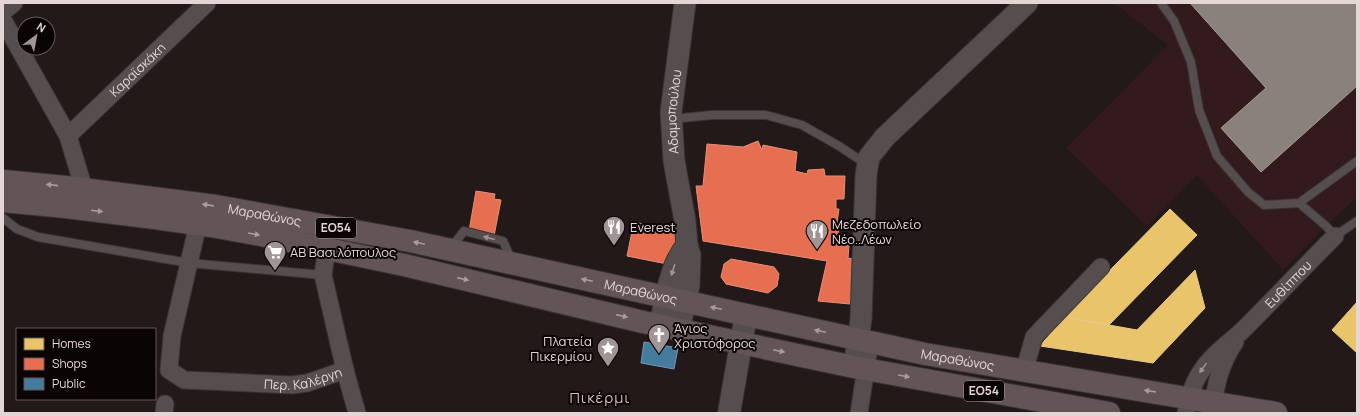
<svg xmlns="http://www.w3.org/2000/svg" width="1360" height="416" font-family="Manrope,sans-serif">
	<rect width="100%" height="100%" fill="#241919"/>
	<!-- built -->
	<path fill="#331a1c" d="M1114,3H1357V197L1326,226L1283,270L1197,175L1147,226L1066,148L1168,45Z"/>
	<!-- homes -->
	<path fill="#e9c46a" stroke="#e8c98a" d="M1170,209L1197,235L1109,325L1064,317Z
		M1195,270L1205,308L1153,363L1040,346L1064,317L1137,330Z
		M1357,302V353L1332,330Z"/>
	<!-- shops -->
	<path fill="#e76f51" stroke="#e68e79" d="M758,141L762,150L763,145L797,152L795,171L807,174L808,170L824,169L825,176H845L844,199H836V209H839L836,229H839L836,243L849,246L848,258L854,259L850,304L818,301L827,261L703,241L696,186H703L707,144L743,147Z
		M476,191L495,194L494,199L501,200L494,236L469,231Z
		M634,222L679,232L672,265L627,256Z
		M731,259L774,267L779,274L777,286L768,293L726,284L721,277L724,264Z"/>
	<!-- public -->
	<path fill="#457b9d" stroke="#7596ae" d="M644,342L678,348L674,369L641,363Z"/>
	<!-- industry -->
	<path fill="#8a817c" stroke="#a59a97" d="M1190,3H1357V86L1261,172L1221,128L1266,88Z"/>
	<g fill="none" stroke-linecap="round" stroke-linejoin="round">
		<!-- service casing -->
		<g stroke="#3b3333" stroke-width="10">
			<path id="service" d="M1161,3L1174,21L1191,62L1199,110L1217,156L1248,192L1264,205L1299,203
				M672,119L712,115H766L802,125L839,146L866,164
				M1357,161L1299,203L1326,226L1335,236L1357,221
				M3,218L17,229L38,237L189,263L323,275
				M451,248L464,231L503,241L512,261"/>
		</g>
		<!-- minor casing -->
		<g stroke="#3b3333" stroke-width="19">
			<g id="minor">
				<path d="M3,12L14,3"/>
				<path d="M3,20L68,136L84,189"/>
				<path id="s1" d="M68,136L207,3"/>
				<path id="s2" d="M198,224L172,336L169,370L184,380L292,385L307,383L345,370L323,275L327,248"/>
				<path d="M345,370L357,413"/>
				<path d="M1024,371L1034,337L1101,267"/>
				<path d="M164,413L165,404"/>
				<path d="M859,413L870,342"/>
				<path id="s3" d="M1186,413C1189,399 1192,385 1200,373C1211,355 1228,344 1243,330C1274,299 1304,267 1335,236"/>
				<path d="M1211,413C1216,385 1219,366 1235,342"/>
			</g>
		</g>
		<!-- tertiary casing -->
		<g stroke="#3b3333" stroke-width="23">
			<g id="tertiary">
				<path d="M660,325C666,298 669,267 687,245"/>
				<path id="s4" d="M679,330L689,285L690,255L687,245L685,221L674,161L671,112L685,3"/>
				<path d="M854,367L861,319L866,175L869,157L885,137L1027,3"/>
			</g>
		</g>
		<!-- secondary casing -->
		<g stroke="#3b3333" stroke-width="24">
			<path id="secondary" d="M729,413L746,315"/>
		</g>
		<!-- primary casing -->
		<g stroke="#3b3333" stroke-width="24">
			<g id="primary">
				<path id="s5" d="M3,181L66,187L216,206L410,241L925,354L1276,413"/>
				<path d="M3,201L66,207L155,218L211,226L261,235L404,265L643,322L854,367L1109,413"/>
			</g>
		</g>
		<!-- service -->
		<use href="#service" stroke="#564e4e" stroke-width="8"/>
		<!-- minor -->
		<use href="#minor" stroke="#564e4e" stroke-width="17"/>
		<!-- tertiary -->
		<use href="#tertiary" stroke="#564e4e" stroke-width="21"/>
		<!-- secondary -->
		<use href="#secondary" stroke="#564e4e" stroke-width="22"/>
		<!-- primary -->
		<use href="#primary" stroke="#625457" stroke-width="22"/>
	</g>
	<!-- one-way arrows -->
	<defs><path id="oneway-solid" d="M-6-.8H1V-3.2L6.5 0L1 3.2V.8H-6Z"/></defs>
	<g fill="#aa9c9d">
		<use href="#oneway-solid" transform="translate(52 185) rotate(-174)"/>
		<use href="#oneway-solid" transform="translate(208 205) rotate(-172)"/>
		<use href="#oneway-solid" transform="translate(97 211) rotate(7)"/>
		<use href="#oneway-solid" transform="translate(254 234) rotate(10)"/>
		<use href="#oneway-solid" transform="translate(419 243) rotate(-168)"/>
		<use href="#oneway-solid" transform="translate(463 279) rotate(13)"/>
		<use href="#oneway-solid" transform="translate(587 280) rotate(-168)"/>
		<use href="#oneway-solid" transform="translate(716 308) rotate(-168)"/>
		<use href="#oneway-solid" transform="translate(622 316) rotate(13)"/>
		<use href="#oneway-solid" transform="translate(820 331) rotate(-168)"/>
		<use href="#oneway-solid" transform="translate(779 351) rotate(12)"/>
		<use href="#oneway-solid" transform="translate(904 376) rotate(10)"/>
		<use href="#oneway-solid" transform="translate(1150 391) rotate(-171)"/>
	</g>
	<g fill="#9e9292">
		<use href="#oneway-solid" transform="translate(489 238) rotate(-165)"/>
		<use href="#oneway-solid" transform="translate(673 270) rotate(108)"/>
		<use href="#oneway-solid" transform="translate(1203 368) rotate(126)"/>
	</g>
	<!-- icons -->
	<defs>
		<g id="restaurant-pin" transform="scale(1.15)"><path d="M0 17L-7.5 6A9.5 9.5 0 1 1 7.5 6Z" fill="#a19494" stroke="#0b0404"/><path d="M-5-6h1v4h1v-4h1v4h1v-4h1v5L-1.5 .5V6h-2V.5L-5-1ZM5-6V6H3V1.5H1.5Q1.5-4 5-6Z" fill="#fff"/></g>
		<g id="supermarket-pin" transform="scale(1.15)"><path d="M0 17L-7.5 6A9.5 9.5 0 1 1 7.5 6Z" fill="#a19494" stroke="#0b0404"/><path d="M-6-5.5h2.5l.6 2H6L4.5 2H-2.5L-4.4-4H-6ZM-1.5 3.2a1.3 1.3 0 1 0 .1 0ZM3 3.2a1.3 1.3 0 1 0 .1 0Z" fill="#fff"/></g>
		<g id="church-pin" transform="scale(1.15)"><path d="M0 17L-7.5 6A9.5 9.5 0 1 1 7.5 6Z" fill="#a19494" stroke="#0b0404"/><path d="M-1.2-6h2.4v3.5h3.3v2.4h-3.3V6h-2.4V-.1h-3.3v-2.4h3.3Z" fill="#fff"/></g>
		<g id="sight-pin" transform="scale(1.15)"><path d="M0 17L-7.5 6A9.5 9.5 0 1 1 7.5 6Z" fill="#a19494" stroke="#0b0404"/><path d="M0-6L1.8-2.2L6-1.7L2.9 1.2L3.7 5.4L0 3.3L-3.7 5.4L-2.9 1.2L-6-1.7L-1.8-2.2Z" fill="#fff"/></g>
	</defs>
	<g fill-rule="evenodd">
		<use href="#restaurant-pin" x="614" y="227"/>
		<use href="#restaurant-pin" x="817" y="231"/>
		<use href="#supermarket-pin" x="275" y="252"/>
		<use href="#church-pin" x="659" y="335"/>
		<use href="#sight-pin" x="608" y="348"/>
	</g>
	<g text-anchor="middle" stroke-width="4" stroke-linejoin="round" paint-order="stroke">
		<!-- shield labels -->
		<g fill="#0b0404" stroke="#a49797" stroke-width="1">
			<rect x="316" y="218" width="40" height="20" rx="3"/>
			<rect x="964" y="381" width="40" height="20" rx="3"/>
		</g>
		<g font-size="12" font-weight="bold" fill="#e5d6d6">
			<text x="336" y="232">ΕΟ54</text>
			<text x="984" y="395">ΕΟ54</text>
		</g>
		<!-- street labels -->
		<g font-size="13" fill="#e5d6d6" stroke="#0b0404">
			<text dy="5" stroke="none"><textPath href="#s1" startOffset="96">Καραϊσκάκη</textPath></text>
			<text dy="5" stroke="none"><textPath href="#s4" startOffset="221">Αδαμοπούλου</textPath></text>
			<text dy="5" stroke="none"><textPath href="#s5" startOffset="264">Μαραθώνος</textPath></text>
			<text dy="5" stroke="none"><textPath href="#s3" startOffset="168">Ευθίππου</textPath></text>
			<text dy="5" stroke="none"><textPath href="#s5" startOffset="648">Μαραθώνος</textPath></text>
			<text dy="5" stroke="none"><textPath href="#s5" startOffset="972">Μαραθώνος</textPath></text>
			<text dy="5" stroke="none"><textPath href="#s2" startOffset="287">Περ. Καλέργη</textPath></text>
		</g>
		<!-- poi labels -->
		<g font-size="13" fill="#e5d6d6" stroke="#0b0404" text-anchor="start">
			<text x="832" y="229">Μεζεδοπωλείο<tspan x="832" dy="15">Νέο..Λέων</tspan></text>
			<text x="630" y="232">Everest</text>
			<text x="290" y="257">ΑΒ Βασιλόπουλος</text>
			<text x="674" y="333">Άγιος<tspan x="674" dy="15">Χριστόφορος</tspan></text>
			<text x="592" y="346" text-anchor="end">Πλατεία<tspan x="592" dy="15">Πικερμίου</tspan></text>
		</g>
		<!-- quarter labels -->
		<g font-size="15" letter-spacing="1" fill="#d9bbbc" stroke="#0b0404">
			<text x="600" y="403">Πικέρμι</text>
		</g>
	</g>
	<!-- border -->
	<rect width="1360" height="416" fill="none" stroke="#e5d6d6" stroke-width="8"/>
	<!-- legend -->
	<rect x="16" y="328" width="140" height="72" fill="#0b0404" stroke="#625858"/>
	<rect x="24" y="338" width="20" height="12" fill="#e9c46a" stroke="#625858"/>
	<text x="52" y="348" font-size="12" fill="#e5d6d6">Homes</text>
	<rect x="24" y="358" width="20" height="12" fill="#e76f51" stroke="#625858"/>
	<text x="52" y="368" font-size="12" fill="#e5d6d6">Shops</text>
	<rect x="24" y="378" width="20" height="12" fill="#457b9d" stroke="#625858"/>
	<text x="52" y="388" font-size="12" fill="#e5d6d6">Public</text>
	<!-- north arrow -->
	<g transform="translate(36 36) rotate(32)"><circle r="19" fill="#0b0404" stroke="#625858"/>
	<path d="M0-3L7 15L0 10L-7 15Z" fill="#a19494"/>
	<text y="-6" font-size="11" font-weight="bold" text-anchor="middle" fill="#e5d6d6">N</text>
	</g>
</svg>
